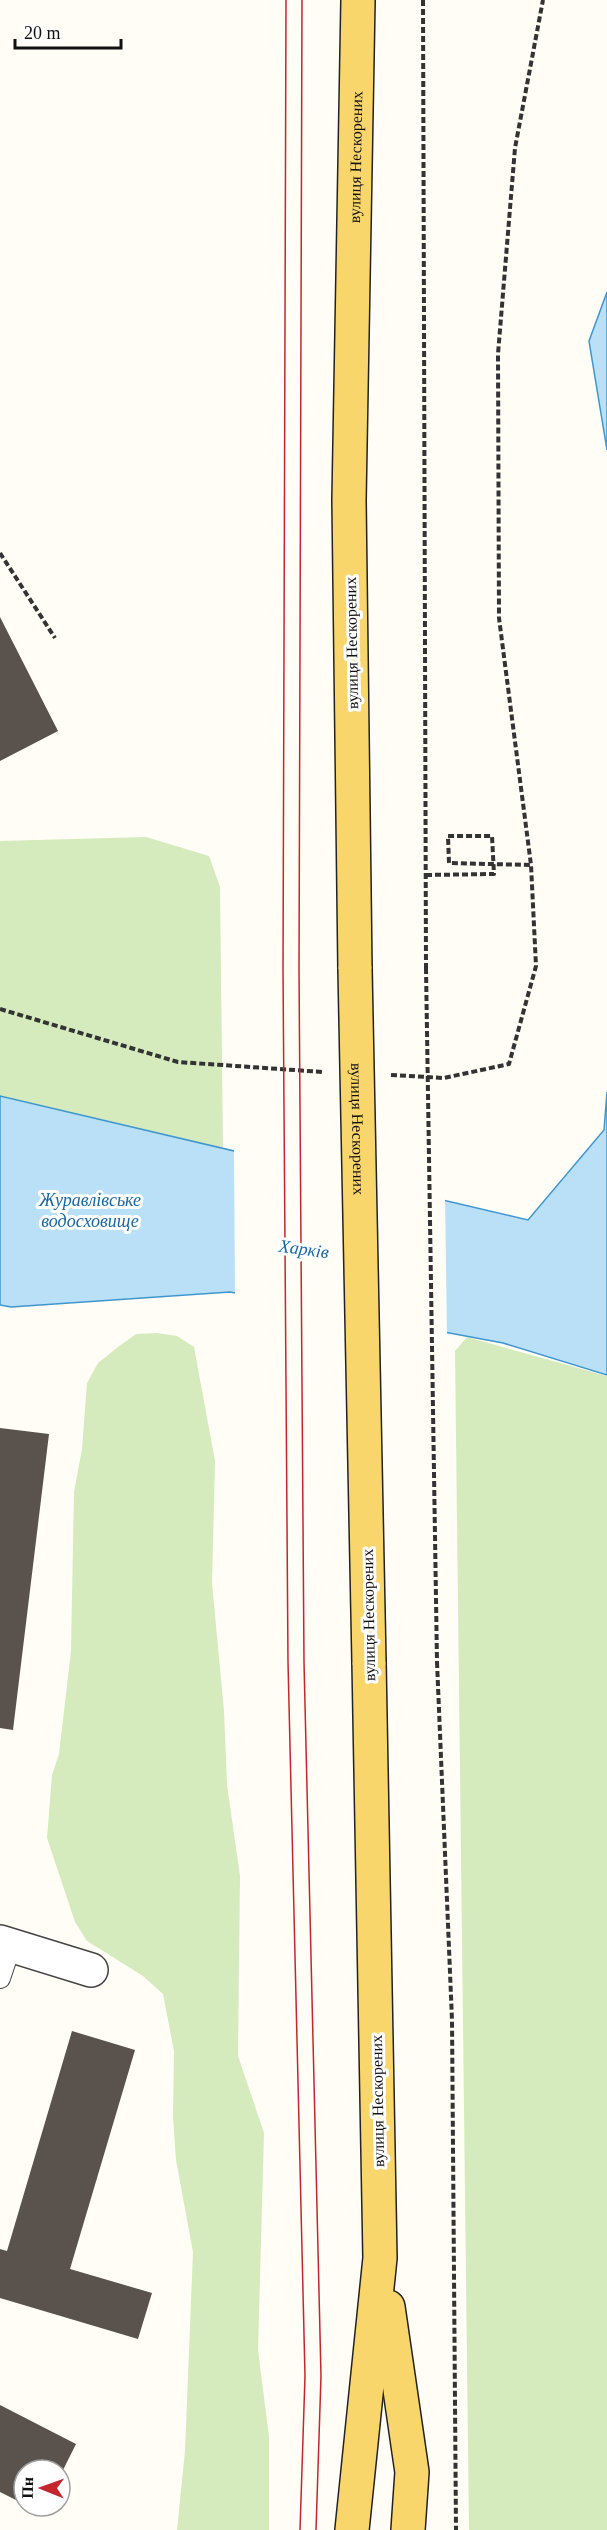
<svg xmlns="http://www.w3.org/2000/svg" width="607" height="2530" font-family="Georgia,serif">
	<rect width="100%" height="100%" fill="#fffdf5"/>
	<!-- green -->
	<path fill="#d5ebbd" d="M146,837L209,856L220,887L223,1148L0,1096V841Z
		M157,1333L177,1336L194,1347L215,1461L212,1583L224,1711L227,1785L240,1876L238,2056L264,2133L258,2350L269,2437V2530H177L185,2451L193,2252L176,2160L173,2117L174,2051L163,1994L143,1976L87,1941L75,1922L47,1838L52,1775L59,1754L71,1651L74,1492L82,1449L87,1383L98,1363L118,1347L136,1334Z
		M467,1337L607,1376V2530H469L455,1351Z"/>
	<!-- water -->
	<path fill="#b9e0f7" stroke="#3f96cf" stroke-width="1.5" d="M607,292V450L589,341Z
		M607,1092V1375L503,1343L230,1292L11,1307L0,1305V1096L528,1220L604,1130Z"/>
	<!-- pier -->
	<path fill="#fffdf5" d="M234,1148L445,1197L447,1336L235,1296Z"/>
	<!-- building -->
	<path fill="#5a524d" d="M0,617L58,731L0,761Z
		M0,1428L49,1434L13,1730L0,1728Z
		M72,2031L135,2050L70,2269L152,2293L138,2339L0,2298V2249L7,2251Z
		M0,2405L76,2444L60,2476V2470H24V2504L0,2492Z"/>
	<g fill="none" stroke-linecap="round" stroke-linejoin="round">
		<!-- lane casing -->
		<g stroke="#444" stroke-width="22">
			<path id="lane" d="M0,1978L11,1945"/>
		</g>
		<!-- street casing -->
		<g stroke="#444" stroke-width="36">
			<path id="street" d="M0,1942L91,1970"/>
		</g>
		<!-- primary casing -->
		<g stroke="#222" stroke-width="36">
			<g id="primary">
				<path id="s1" d="M355,969L349,500L358,0"/>
				<path d="M388,2307L412,2472L408,2530"/>
				<path d="M352,2530L380,2258L369,1662"/>
			</g>
		</g>
		<!-- path -->
		<path stroke="#333" stroke-width="4" stroke-dasharray="6 3" stroke-linecap="butt" d="M423,0L426,968
			M0,553L55,638
			M426,875L494,874L492,836H448L449,863L531,865
			M0,1009L178,1062L323,1072
			M391,1075L444,1078L509,1064L536,966L531,865L499,618L498,354L515,148L543,0
			M437,1662L452,2020L456,2530"/>
		<!-- lane -->
		<use href="#lane" stroke="#fff" stroke-width="20"/>
		<!-- street -->
		<use href="#street" stroke="#fff" stroke-width="33"/>
		<!-- primary -->
		<use href="#primary" stroke="#f9d66b" stroke-width="33"/>
		<!-- tram -->
		<path stroke="#c4262e" stroke-width="1.5" d="M286,0L283,969L288,1662L305,2376L300,2530
			M302,0L299,969L304,1662L321,2376L316,2530"/>
		<!-- primary-bridge casing -->
		<g stroke="#222" stroke-width="36" stroke-linecap="butt">
			<g id="primary-bridge">
				<path id="s2" d="M355,969L369,1662"/>
			</g>
		</g>
		<!-- path-bridge -->
		<path stroke="#333" stroke-width="4" stroke-dasharray="6 3" stroke-linecap="butt" d="M426,968L437,1662"/>
		<!-- primary-bridge -->
		<use href="#primary-bridge" stroke="#f9d66b" stroke-width="33"/>
	</g>
	<g text-anchor="middle" stroke-width="6" stroke-linejoin="round" paint-order="stroke">
		<!-- street labels -->
		<g font-size="16" fill="#111" stroke="#fff">
			<text dy="6" stroke="none"><textPath href="#s1" startOffset="812">вулиця Нескорених</textPath></text>
			<text transform="translate(351 643) rotate(-91)" y="6">вулиця Нескорених</text>
			<text dy="6" stroke="none"><textPath href="#s2" startOffset="160">вулиця Нескорених</textPath></text>
			<text transform="translate(368 1615) rotate(-91)" y="6">вулиця Нескорених</text>
			<text transform="translate(377 2101) rotate(-91)" y="6">вулиця Нескорених</text>
		</g>
		<!-- water labels -->
		<g font-size="18" font-style="italic" fill="#1768a6" stroke="#fff">
			<text x="90" y="1206">Журавлівське<tspan x="90" dy="21">водосховище</tspan></text>
			<text transform="translate(304 1249) rotate(8)" y="6">Харків</text>
		</g>
	</g>
	<!-- north arrow -->
	<g transform="translate(42 2488) rotate(271)"><circle r="28" fill="#ffffff" stroke="#a0a0a0" stroke-width="1.5"/>
	<path d="M0-4.5L10 22L0 15L-10 22Z" fill="#c4262e"/>
	<text y="-9" font-size="16" font-weight="bold" text-anchor="middle" fill="#111111">Пн</text>
	</g>
	<!-- scale -->
	<path d="M15 39v9h106v-9" fill="none" stroke="#111111" stroke-width="3"/>
	<text x="24" y="39" font-size="18" fill="#111111" stroke="#ffffff" stroke-width="4.5" paint-order="stroke">20 m</text>
</svg>
